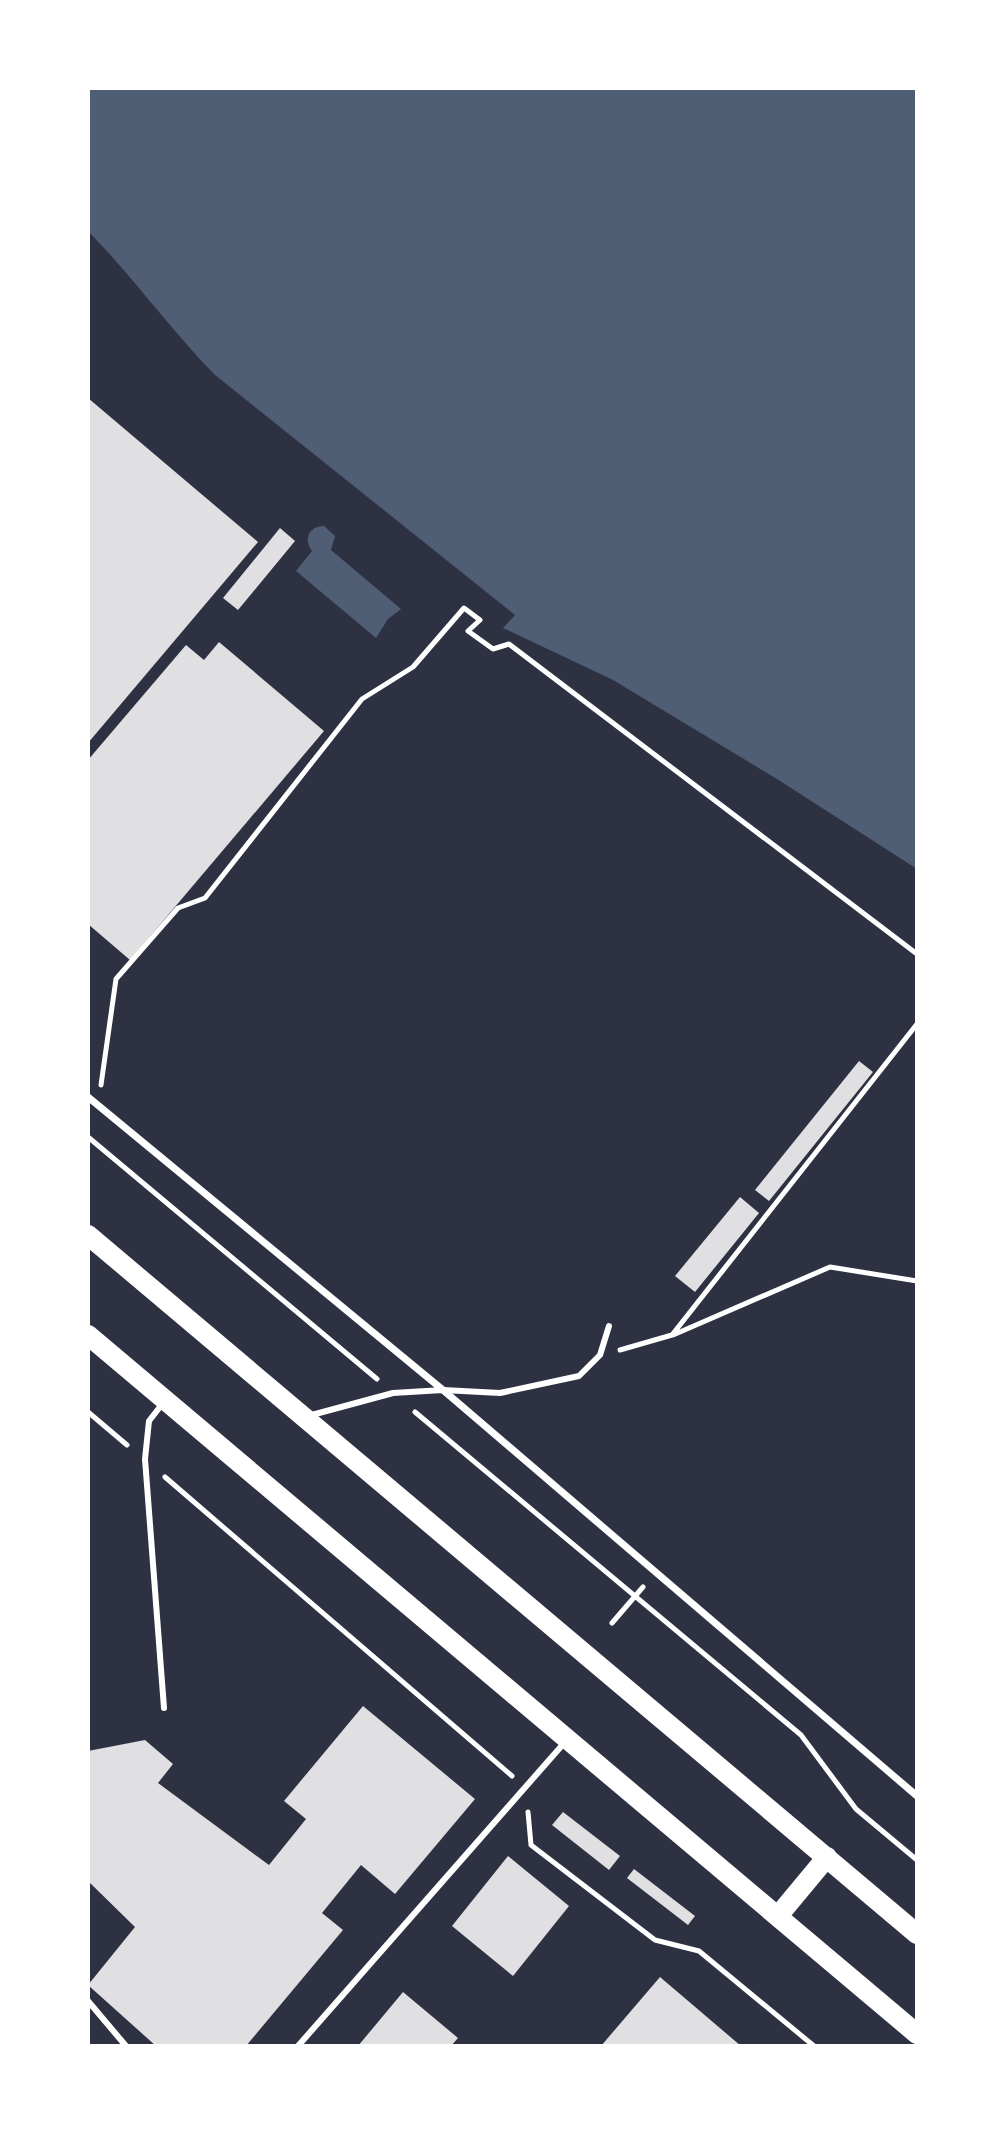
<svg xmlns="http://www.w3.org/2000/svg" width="1005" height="2134" font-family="Manrope,sans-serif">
	<rect width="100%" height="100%" fill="#2d3142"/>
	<!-- water -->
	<path fill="#4f5d75" d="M88,88H917V869L777,779L613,680L503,628L515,615L215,375C170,329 133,277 88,231Z
		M324,526L335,536L331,550L401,609L388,619L376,638L296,571L312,551C303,539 309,526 324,526Z"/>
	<!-- building -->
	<path fill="#e0e0e3" d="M88,398L258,542L88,743Z
		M280,528L295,541L238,610L223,598Z
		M219,642L324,731L130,960L88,924V760L186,645L204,660Z
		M859,1061L873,1072L769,1201L755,1190Z
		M740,1197L759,1213L695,1292L675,1276Z
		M363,1706L475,1799L395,1894L361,1865L322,1913L343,1930L246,2046H156L88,1985L135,1927L88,1881V1751L145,1740L173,1764L158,1783L269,1865L306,1819L284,1801Z
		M563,1812L620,1856L609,1870L552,1825Z
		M508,1856L569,1906L513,1976L452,1926Z
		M634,1869L695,1916L688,1925L627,1878Z
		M660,1977L741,2046H601Z
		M403,1992L458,2038L451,2046H358Z"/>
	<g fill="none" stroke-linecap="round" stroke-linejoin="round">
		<!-- path -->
		<path stroke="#fff" stroke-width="5" d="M101,1085L116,979L178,908L205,898L362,699L413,667L464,608L480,620L468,631L493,649L509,644L917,954
			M88,1137L377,1379
			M673,1335L830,1267L917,1281
			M620,1350L672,1335L917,1024
			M88,1412L127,1445
			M415,1412L801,1735L856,1809L917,1860
			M165,1477L512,1776
			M612,1623L643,1587
			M528,1812L531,1845L655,1940L699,1951L814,2046"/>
		<!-- service -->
		<path stroke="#fff" stroke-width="6" d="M163,1403L149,1421L145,1459L164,1708
			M308,1416L393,1393L443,1390L500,1393L579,1376L600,1355L609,1326
			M88,2001L126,2046
			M298,2046L565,1742"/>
		<!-- pedestrian -->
		<path stroke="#fff" stroke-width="7" d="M88,1097L443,1390L917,1796"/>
		<!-- primary -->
		<path stroke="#fff" stroke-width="20" d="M88,1235L917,1934
			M88,1335L917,2034
			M778,1916L827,1857"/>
	</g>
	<!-- border -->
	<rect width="1005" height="2134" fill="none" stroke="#ffffff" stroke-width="180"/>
</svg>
